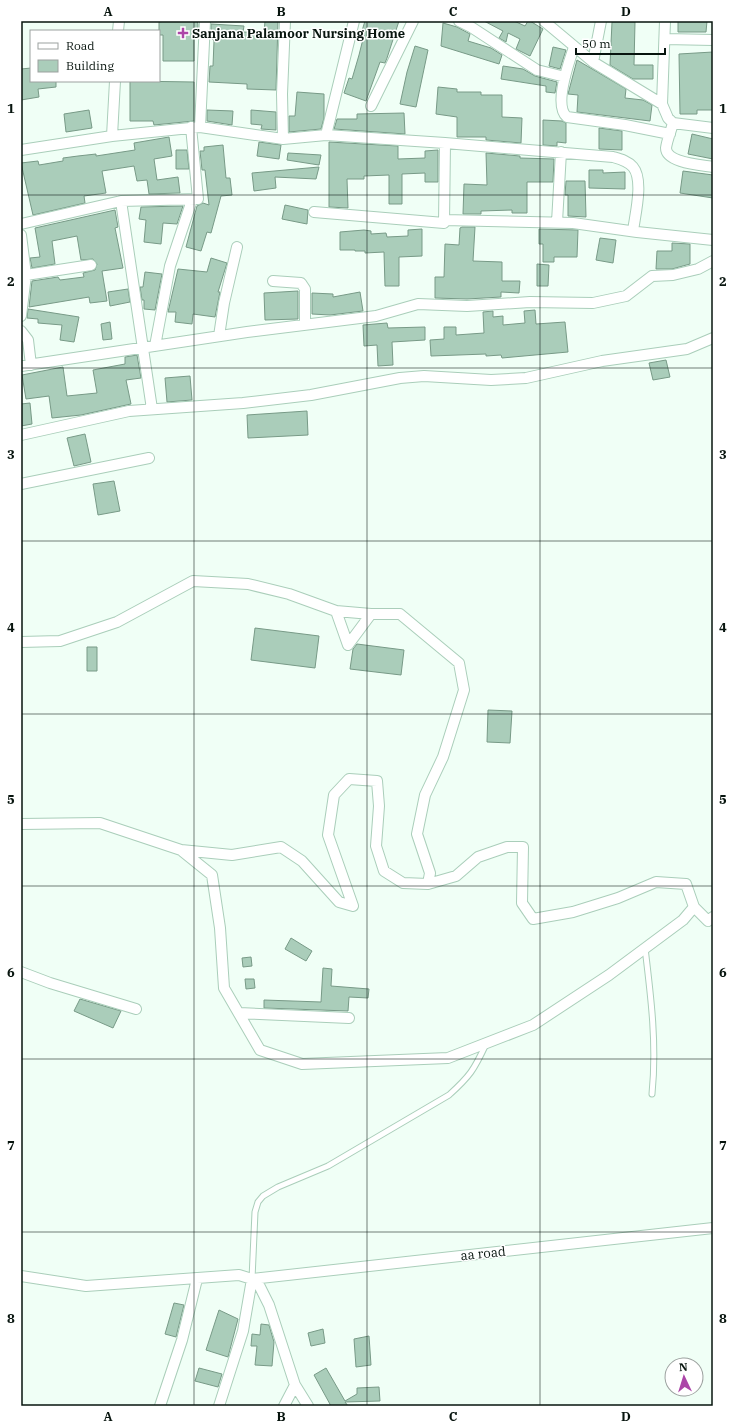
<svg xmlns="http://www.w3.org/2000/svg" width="734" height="1427" font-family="'IBM Plex Serif',serif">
	<rect width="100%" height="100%" fill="#f0fff6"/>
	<!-- building -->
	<path fill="#aacdba" stroke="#789a87" d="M165,21H197L198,24V38H194V61H163V35H159V22Z
		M265,21H278L276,90L247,89V84L209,82L210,66H213L214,41L211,38V24L244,26L243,32L264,33Z
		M365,21H399L387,58L385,63L380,62L366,101L344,93L349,78L352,79L359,55L364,35L361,34Z
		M484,21H514L525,26L528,21H530L543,29L530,56L516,49L520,39L508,33L506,42L499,38L503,31Z
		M678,21H707L706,32H678Z
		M612,22H635L634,65H653V79H633L610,65Z
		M443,23L457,27L470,34L468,41L491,48L502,55L499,64L441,46Z
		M415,46L428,50L416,107L400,104L407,72Z
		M553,47L566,50L560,69L549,66Z
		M713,52V110H697V114H680L679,54Z
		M577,60L626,89L625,98L643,100L652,105L650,121L577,112L578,95L568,94Z
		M503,66L523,69L535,76L557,82L555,93L546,92V86L501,79Z
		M31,68V81H56V87L38,89L39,97L21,100V69Z
		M130,81L194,82V121L154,125L153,121H130Z
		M438,87L457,89V92H481V95H502V117L522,118L521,143L486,140V137H457V117L436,114Z
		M297,92L324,94V118L321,129L289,132V116H295Z
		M89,110L92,128L66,132L64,114Z
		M207,110L233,111L232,125L207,121Z
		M251,110L276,112V130L261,129L262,125L251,124Z
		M404,113L405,134L334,129L337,119H357V114Z
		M543,120L562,121L566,123V143L557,142V146L543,145Z
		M599,128L622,131V150L599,149Z
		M692,134L713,139V159L688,154Z
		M169,137L172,156L154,159L157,180L178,177L180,193L149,194L147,180L137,181L134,166L102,171L106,193L84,196L85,203L33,215L21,163L38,161L39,165L63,161V158L78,156L96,154V156L135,150L134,143Z
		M259,142L281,145L279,159L257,156Z
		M329,142L398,146V159L425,158V151L438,150V182H425V173L402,174V204H389V175L364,176V179H347L348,208L329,207Z
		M223,145L226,178H230L232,195L221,196L211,233L207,232L201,251L186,247L197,206L203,203L209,205L205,170H202L200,151H204V147Z
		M176,150H187L189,169H176Z
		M288,153L321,155L319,165L287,160Z
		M486,153L520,156V158L554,159L553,182H527V213H512V210L481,211V214H463L464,184L487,185Z
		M319,167L316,179L275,177L276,188L254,191L252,173Z
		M589,170H603V173L625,172V189L589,188Z
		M683,171L713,175V198L680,193Z
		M566,181H585L586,217L568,216V195H565Z
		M285,205L308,210L307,224L282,219Z
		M183,206L177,224L163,223L161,244L144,242L146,220L139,219L141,207Z
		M115,210L118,227L115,228L123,268L102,271L107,301L90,303L89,297L29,307L32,281L58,277L60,280L84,277L83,273L95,270L97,264L93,259L81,260L77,236L52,241L55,264L32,268L30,258L40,257L35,228Z
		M462,227H475L473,261L502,262V281H520L519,293L501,292V297L467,299L435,298V277H444L445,244L459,245L460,228Z
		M422,229V256L399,257V286H385L384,252L365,253V251H355V250H340V232L364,230L371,231V234L386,233L387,237L408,236V230Z
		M539,229L578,230L577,257H554V262H543V244H539Z
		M600,238L616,240L613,263L596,260Z
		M672,243L690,244V264L672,269H656L657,251H672Z
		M211,258L227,263L218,292H220L215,317L193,314L192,324L175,322L176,312H168L178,269L207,272Z
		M537,264L549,265L548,286H537Z
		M145,272L162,274L155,310L144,309V300H142L140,287H143Z
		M128,289L130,302L110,306L108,292Z
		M298,291V319L265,320L264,293Z
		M360,292L363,311L330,315L312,314V293L333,294V297Z
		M28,309L79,317L74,342L60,340L62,325L38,323V319L27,318Z
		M535,310L536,324L565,322L568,352L502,358L501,355L486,356V354L431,356L430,340L444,339V327H456V335L484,333L483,312L493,311V317L503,316V325L525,323L524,311Z
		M110,322L112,339L103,340L101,324Z
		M387,323L388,328L425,327V340L392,342L393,365L378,366L377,345L364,346L363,325Z
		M137,355L141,378L126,380L131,404L81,415L52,418L49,396L26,399L22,375L63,367L67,396L97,393L93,370L125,364V357Z
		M666,360L670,377L653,380L649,363Z
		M190,376L192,400L167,402L165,378Z
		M30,403L32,424L21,426V404Z
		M307,411L308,435L248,438L247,415Z
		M85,434L91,462L74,466L67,438Z
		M114,481L120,511L98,515L93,484Z
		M255,628L319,636L315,668L251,660Z
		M357,644L404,650L401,675L350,669L353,649Z
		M87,647H97V671H87Z
		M488,710L512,711L510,743L487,742Z
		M291,938L312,951L306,961L285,949Z
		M251,957L252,966L243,967L242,958Z
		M323,968L332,969L331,986L369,989L368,998L349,997L348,1011L264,1008V1000L321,1002Z
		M245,979H254L255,988L246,989Z
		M80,999L121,1011L113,1028L74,1011Z
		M174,1303L184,1305L176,1337L165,1334Z
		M219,1310L238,1319L228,1357L206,1350Z
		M261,1324L269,1325L274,1342L272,1366L255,1365L257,1346H251L252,1334L260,1335Z
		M323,1329L325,1343L311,1346L308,1333Z
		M369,1336L371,1365L356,1367L354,1339Z
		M199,1368L222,1374L218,1387L195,1381Z
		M326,1368L345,1401L357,1394V1388L379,1387L380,1401L345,1402L348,1406H331L314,1375Z"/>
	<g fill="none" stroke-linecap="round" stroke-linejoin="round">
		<!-- service casing -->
		<g stroke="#aaceba" stroke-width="7">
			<path id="service" d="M645,948C651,997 657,1045 652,1094
				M252,1279L255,1212L258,1202L263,1196L278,1187L328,1166L449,1095C470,1076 474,1070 486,1044"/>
		</g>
		<!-- minor casing -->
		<g stroke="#aaceba" stroke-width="12">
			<path id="minor" d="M285,21L282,94L283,139L326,135L354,21
				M459,21L471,27L537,70L565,77
				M544,21L593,62L601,21
				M118,31L119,21
				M665,39L713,40
				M574,47C569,62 553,105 567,117L625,125L670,134
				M593,62L662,104L665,21
				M662,104L668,118L673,123L713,128
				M371,106L413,21
				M673,123C671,131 667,140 666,148C666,163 702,165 713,167
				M200,127L205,21
				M326,135L445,143L613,157C620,159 628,161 633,167C644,180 635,215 633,231
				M112,136L200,127L283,139
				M21,150L112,136L115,81
				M121,201L198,199L191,127
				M314,212L444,223L445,143
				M444,220L573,223L637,232L713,240
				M557,222L561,152
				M21,224L121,201L152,409
				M21,235L26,275L21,316
				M26,275L91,265
				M273,281L301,283L305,289V325
				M21,331L28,340L31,365
				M219,336L224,303L237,247
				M155,346L170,266L192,200
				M21,366L247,332L376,316L418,304L467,306L530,302L593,303L626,296L652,276L673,275L698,269L713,261
				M21,435L129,411L243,403L311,395L400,378L424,376L491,380L526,378L602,361L687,349L713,338
				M21,484L149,458
				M336,611L348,645
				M21,642L60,641L117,622L193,581L248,584L289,594L336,611L371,614
				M21,824L100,823L181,850L232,855L281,847L302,861L339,902L353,906L328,835L334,795L349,779L377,781L379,806L376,846L384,871L403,883L428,884L430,873L417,834L425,795L443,757L464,690L459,663L400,614H371L348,645
				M181,850L212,875L220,928L224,988L260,1050L302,1064L448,1058L533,1025L609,975L683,920L694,907L686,884L656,882L618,898L573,912L533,919L522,903L523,847H507L478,857L456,876L428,884
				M694,907L708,921L713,917
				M21,972L50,983L136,1009
				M239,1013L349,1018
				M21,1276L86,1286L239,1275L255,1280L260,1287L269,1305L295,1385L308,1406
				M160,1406L182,1340L197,1279
				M219,1406L243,1331L252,1279L713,1228
				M284,1406L295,1385"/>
		</g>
		<!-- service -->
		<use href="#service" stroke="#fff" stroke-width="5"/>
		<!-- minor -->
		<use href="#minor" stroke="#fff" stroke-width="10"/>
	</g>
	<!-- grid -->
	<path fill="none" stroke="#07140e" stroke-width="1" stroke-opacity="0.55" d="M194,21V1406M367,21V1406M540,21V1406M21,195H713M21,368H713M21,541H713M21,714H713M21,886H713M21,1059H713M21,1232H713"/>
	<!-- markers -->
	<path fill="#ac45a8" stroke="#fff" stroke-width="1.5" d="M181 27h4v4h4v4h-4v4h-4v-4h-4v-4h4z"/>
	<g text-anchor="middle" stroke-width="3" stroke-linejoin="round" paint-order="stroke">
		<!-- poi labels -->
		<g font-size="13" font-weight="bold" fill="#07140e" stroke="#fff" text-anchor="start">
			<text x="192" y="38">Sanjana Palamoor Nursing Home</text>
		</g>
		<!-- street labels -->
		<g font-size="13" fill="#07140e" stroke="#fff">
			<text transform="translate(483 1253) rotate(-6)" y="5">aa road</text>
		</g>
	</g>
	<!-- border -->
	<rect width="734" height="1427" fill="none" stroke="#ffffff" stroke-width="44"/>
	<!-- legend -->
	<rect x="30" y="30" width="130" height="52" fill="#ffffff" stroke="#9ca19f"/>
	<rect x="38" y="43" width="20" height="6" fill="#ffffff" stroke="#9ca19f"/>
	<text x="66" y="50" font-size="12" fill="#07140e">Road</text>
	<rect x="38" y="60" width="20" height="12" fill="#aacdba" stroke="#9ca19f"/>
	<text x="66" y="70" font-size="12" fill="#07140e">Building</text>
	<!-- north arrow -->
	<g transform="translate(684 1377) rotate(356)"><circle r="19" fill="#ffffff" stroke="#9ca19f"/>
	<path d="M0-3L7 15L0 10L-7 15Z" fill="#ac45a8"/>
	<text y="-6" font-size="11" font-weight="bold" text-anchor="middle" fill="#07140e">N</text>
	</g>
	<!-- scale -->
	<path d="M576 48v6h89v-6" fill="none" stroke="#07140e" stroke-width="2"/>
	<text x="582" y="48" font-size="12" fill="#07140e" stroke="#ffffff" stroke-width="3" paint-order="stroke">50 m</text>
	<rect x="22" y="22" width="690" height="1383" fill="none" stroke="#07140e" stroke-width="1.5"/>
	<g font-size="13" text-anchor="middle" font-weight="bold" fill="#07140e">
		<text x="108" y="16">A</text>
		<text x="281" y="16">B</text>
		<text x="453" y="16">C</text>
		<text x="626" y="16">D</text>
		<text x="11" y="113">1</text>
		<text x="723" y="113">1</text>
		<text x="11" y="286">2</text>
		<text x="723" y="286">2</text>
		<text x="11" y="459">3</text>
		<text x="723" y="459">3</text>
		<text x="11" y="632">4</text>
		<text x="723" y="632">4</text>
		<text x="11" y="804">5</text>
		<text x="723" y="804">5</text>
		<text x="11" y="977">6</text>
		<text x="723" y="977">6</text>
		<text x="11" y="1150">7</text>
		<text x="723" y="1150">7</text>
		<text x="11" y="1323">8</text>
		<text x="723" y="1323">8</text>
		<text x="108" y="1421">A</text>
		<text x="281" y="1421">B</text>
		<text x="453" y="1421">C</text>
		<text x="626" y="1421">D</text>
	</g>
</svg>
